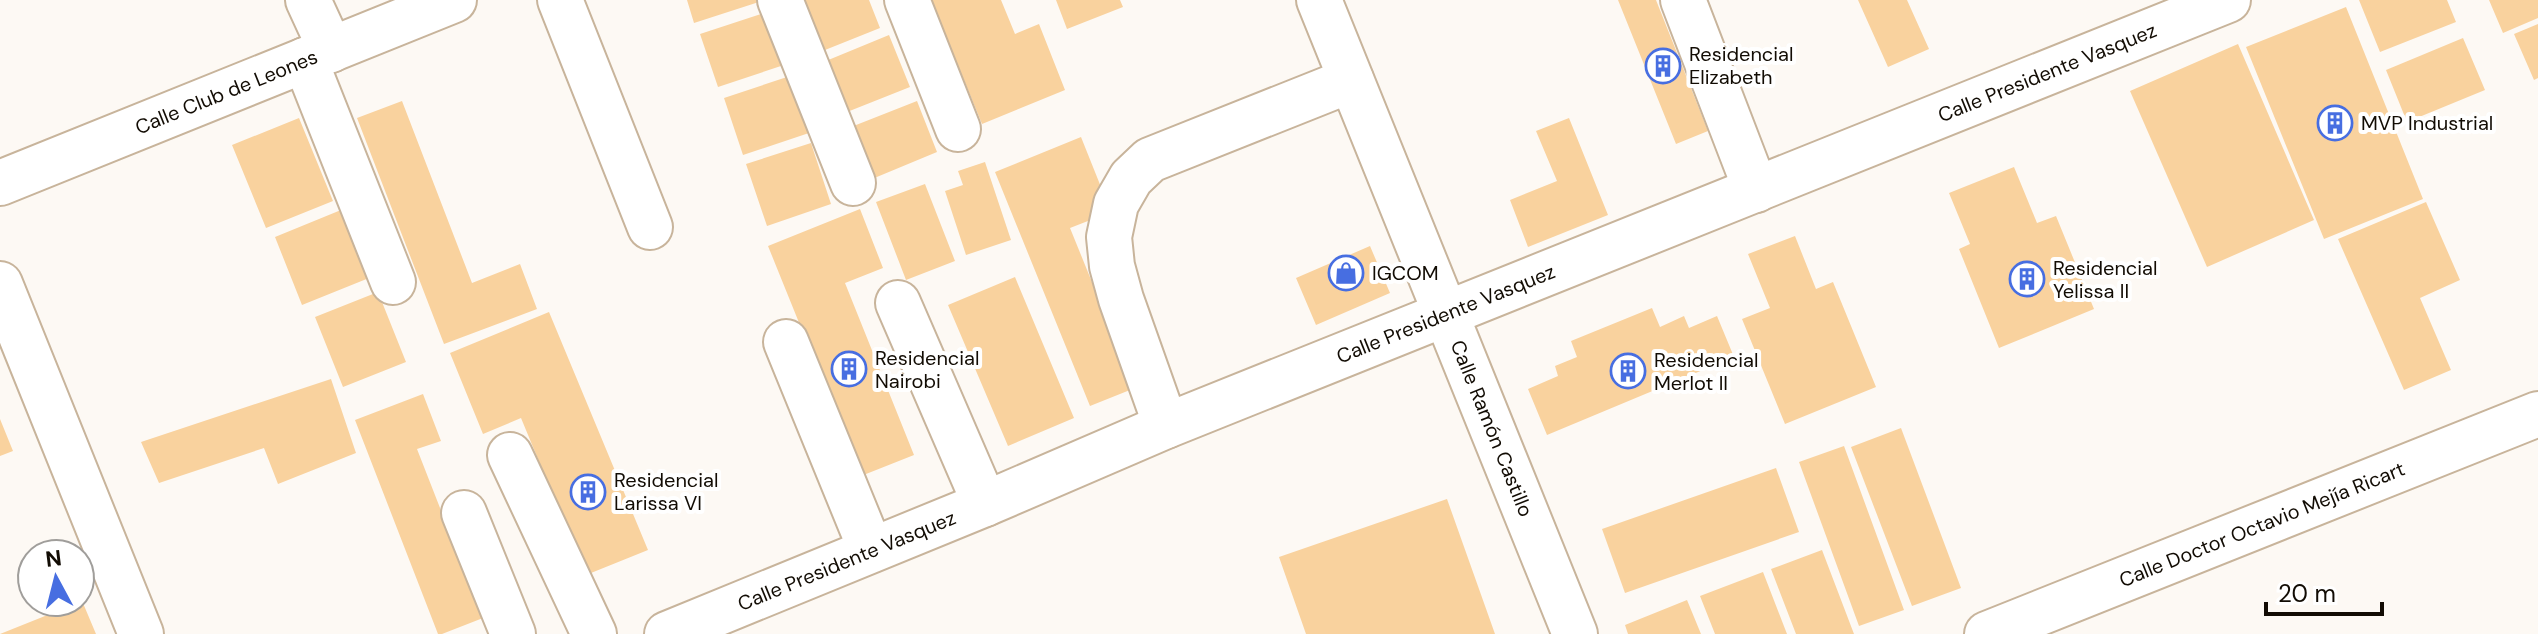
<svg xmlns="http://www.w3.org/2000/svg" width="2538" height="634" font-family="'DM Sans',sans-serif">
	<rect width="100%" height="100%" fill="#fdf9f4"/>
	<!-- building -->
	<path fill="#f9d29e" d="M687,0H762V1L694,23Z
		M801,0H869L880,28L815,54Z
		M931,0H1001L1015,34L1039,24L1065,90L982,124Z
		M1056,0H1120L1123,7L1067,29Z
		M1618,0H1656L1708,131L1676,144Z
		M1858,0H1907L1929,49L1888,67Z
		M2359,0H2447L2456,22L2380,52Z
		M2489,0H2538V18L2503,33Z
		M2346,7L2423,199L2324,239L2246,47Z
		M770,11L787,64L718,87L700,34Z
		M2538,24V78L2534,80L2514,34Z
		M889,35L910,87L842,114L821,63Z
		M2463,38L2485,90L2407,122L2386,70Z
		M2238,44L2314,220L2207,267L2130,91Z
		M790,76L809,133L743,155L724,98Z
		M402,101L472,283L520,264L537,309L444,344L357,118Z
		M917,101L937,152L872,179L851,127Z
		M299,118L333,201L266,228L232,145Z
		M1569,118L1608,215L1528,247L1510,200L1557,181L1536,131Z
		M1081,137L1111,212L1070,228L1135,388L1090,406L995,172Z
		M811,143L831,204L767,226L746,164Z
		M985,162L1011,240L966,255L945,191L963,185L958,171Z
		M2014,167L2037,223L2056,216L2094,309L1999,348L1959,249L1970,244L1949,193Z
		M925,184L955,261L906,280L876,202Z
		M2426,202L2460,280L2420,298L2451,370L2404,390L2338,239Z
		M860,209L883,268L845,283L914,455L861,476L768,246Z
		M341,210L369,278L302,305L275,237Z
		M1795,236L1816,289L1833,282L1876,387L1785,424L1742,319L1770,308L1748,254Z
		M1370,246L1390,293L1316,325L1296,278Z
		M1015,277L1074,418L1008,446L948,305Z
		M378,292L406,362L343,387L315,317Z
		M1652,308L1660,327L1684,316L1689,328L1717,316L1734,357L1547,435L1528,389L1558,376L1555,366L1577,357L1571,341Z
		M549,312L648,550L586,575L521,418L483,434L450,353Z
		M331,379L356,453L278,484L264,448L159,483L141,442Z
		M423,394L441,441L417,449L483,618L442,634H438L355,420Z
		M0,419L13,451L0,456Z
		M1901,428L1961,588L1912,606L1851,447Z
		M1844,446L1904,610L1859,626L1799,462Z
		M1776,468L1799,532L1625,593L1602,529Z
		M1447,499L1495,634H1306L1279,557Z
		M1822,550L1854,634H1796L1771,569Z
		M1763,572L1787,634H1715L1700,596Z
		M80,596L96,634H0L80,602Z
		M1687,600L1701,634H1628L1625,625Z"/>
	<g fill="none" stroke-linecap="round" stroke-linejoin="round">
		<!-- minor casing -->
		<g stroke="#c8b49b" stroke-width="48">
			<g id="minor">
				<path d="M308,0L331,50"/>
				<path d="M560,0L650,227"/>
				<path d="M780,0L853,183"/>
				<path d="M907,0L958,129"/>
				<path id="s1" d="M1319,0L1575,634"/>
				<path d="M1683,0L1756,190"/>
				<path d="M305,60L393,282"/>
				<path id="s2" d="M0,183L454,0"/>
				<path d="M0,284L141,634"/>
				<path d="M898,303L985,504"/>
				<path d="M786,342L871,550"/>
				<path d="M1166,426L1121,299L1112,266L1109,237L1116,204L1131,178L1150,160L1351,80"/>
				<path d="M510,455L594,634"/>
				<path d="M464,513L513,634"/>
				<path id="s3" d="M667,634L985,504L1166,426L2228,0"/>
				<path id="s4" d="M1987,634L2538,414"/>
			</g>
		</g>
		<!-- minor -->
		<use href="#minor" stroke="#fff" stroke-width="44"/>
	</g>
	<!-- icons -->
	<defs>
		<g id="building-ring" transform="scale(1.8)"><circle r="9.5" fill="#fff" stroke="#476ee1" stroke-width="1.5"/><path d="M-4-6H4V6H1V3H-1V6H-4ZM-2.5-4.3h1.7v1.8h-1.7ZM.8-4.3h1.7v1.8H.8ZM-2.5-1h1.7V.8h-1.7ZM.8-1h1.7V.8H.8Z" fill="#476ee1"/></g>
		<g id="shop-ring" transform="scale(1.8)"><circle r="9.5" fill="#fff" stroke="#476ee1" stroke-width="1.5"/><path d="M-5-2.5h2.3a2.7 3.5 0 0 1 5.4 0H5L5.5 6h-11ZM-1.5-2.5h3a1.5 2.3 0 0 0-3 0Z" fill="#476ee1"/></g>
	</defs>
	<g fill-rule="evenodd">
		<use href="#building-ring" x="1663" y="66"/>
		<use href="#building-ring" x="2335" y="123"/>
		<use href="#shop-ring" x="1346" y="273"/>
		<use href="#building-ring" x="2027" y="279"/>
		<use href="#building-ring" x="849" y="369"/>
		<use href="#building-ring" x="1628" y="371"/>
		<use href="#building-ring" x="588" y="492"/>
	</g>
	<g text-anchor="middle" stroke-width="8" stroke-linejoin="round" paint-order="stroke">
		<!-- poi labels -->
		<g font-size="20" fill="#120c04" stroke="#fff" text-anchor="start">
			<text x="1689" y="61">Residencial<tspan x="1689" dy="23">Elizabeth</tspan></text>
			<text x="2361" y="130">MVP Industrial</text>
			<text x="2053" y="275">Residencial<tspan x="2053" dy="23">Yelissa II</tspan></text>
			<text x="1372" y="280">IGCOM</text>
			<text x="875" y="365">Residencial<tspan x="875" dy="23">Nairobi</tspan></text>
			<text x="1654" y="367">Residencial<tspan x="1654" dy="23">Merlot II</tspan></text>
			<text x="614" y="487">Residencial<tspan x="614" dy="23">Larissa VI</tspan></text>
		</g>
		<!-- street labels -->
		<g font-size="20" fill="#120c04" stroke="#fff">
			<text dy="7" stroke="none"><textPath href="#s3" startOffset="1490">Calle Presidente Vasquez</textPath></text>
			<text dy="7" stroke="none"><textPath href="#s2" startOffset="244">Calle Club de Leones</textPath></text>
			<text dy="7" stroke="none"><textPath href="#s3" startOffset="842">Calle Presidente Vasquez</textPath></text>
			<text dy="7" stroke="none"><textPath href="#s1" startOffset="462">Calle Ramón Castillo</textPath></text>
			<text dy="7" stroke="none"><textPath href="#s4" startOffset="296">Calle Doctor Octavio Mejía Ricart</textPath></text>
			<text dy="7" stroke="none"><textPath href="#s3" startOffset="194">Calle Presidente Vasquez</textPath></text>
		</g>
	</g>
	<!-- north arrow -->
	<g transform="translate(56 578) rotate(353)"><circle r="38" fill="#ffffff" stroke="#a09e9b" stroke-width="2"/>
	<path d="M0-6L14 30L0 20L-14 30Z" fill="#476ee1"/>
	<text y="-12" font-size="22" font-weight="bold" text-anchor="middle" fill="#120c04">N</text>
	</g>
	<!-- scale -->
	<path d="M2266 602v12h116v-12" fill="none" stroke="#120c04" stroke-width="4"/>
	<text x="2278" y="602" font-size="24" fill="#120c04" stroke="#ffffff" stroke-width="6" paint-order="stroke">20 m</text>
</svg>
